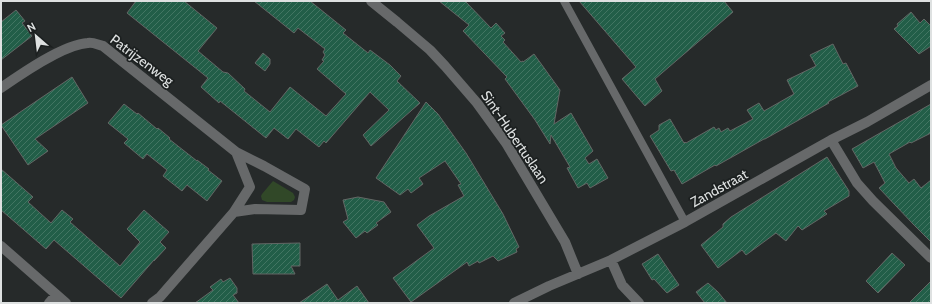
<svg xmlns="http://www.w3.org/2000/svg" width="932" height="304" font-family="Cabin,sans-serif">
	<defs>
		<pattern id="building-hatch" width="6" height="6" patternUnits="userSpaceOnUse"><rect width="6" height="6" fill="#225e48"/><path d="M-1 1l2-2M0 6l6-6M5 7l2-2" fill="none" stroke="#427562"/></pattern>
	</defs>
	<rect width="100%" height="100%" fill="#262a2a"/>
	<!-- green -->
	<path fill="#314828" d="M273,181L293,193L295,197L294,200L291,202H267L262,200L261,196L262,194Z"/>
	<!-- building -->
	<path fill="url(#building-hatch)" stroke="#636765" d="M136,1H184L217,28L198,51L223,72L228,73L245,89L244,91L270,112L290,87L326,116L346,94L317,69L324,61L322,60L325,55L323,52L325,49L298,28L294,33L254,1H310L346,30L343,33L368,53L370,50L390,65L401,76L397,81L420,103L371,146L363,135L389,110L370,92L326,143L324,141L319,147L296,129L288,139L274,128L266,138L220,101L219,103L201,87L208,78L127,13Z
		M439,1H465L491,28L496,23L505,33L501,36L505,40L503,42L521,62L523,61V62L534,54L560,90L554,124L571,113L593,151L585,158L589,164L597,159L608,178L590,188L587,183L578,188L567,168L570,167L551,135L550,144L535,120L505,79L507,77L463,31L469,25Z
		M579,1H724L733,12L655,79L662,91L645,106L622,79L636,67Z
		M16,10L25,21L22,23L32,36L1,60V22Z
		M911,12L920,23L924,19L931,26V46L919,54L894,29L898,26L897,24Z
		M833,44L843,64L846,63L858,86L828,102L829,103L765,139H764L716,166L715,165L682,184L674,170L671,171L650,136L659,130V125L670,119L684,143L685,142L686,143L714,127L716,130L719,128L721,132L728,128L730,131L753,119L747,110L759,103L764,111L794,94L787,80L816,66L810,55Z
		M263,53L270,59V64L265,71L255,63Z
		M72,77L88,103L35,139L48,151L28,165L1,125Z
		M426,102L438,114L466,153L503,214L519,247L516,249L517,252L498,261L493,256L479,263L478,261L469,266L467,262L411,302L393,278L434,248L417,225L429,216L464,196L458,185L461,184L445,161L419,178L423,184L411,193L408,189L400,195L376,178Z
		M124,104L137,114L138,113L157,129L158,128L170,138L169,139L197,161V160L209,169L208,170L222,181L207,201L187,185L182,191L163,176L167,170L147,154L143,159L124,143L128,139L108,123Z
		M931,104V133L911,143L910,142L889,154L896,168L909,183L914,179L921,188L931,180V242L913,224L879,188L885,183L874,162L863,168L852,149Z
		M827,157L849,191V196L824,211L827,214L802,230L798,226L786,241L776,233L746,255L742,250L718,268L701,245L723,227V224L731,217Z
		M1,169L33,197L28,202L51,223L62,210L73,219L70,222L120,266L140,242L127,229L144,210L169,232L160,242L166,248L154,261V260L121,298L54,240L46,249L1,210Z
		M358,197L384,202L391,212L376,223L378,225L367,233L365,231L356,238L343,222L348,219L343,200Z
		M300,243V266H291L295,274H253L252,244Z
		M892,253L905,265L878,293L866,281Z
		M658,254L679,285L667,293L654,279L652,280L642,264Z
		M230,278L237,288V293L233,295L239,303H195L213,290L210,287L221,279L223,282Z
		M931,281V303H909Z
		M708,283L718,292L727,303H705L696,292Z
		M327,284L338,300L357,286L369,303H299Z"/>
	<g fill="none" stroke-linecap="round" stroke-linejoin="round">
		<!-- service -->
		<path stroke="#67696a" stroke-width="8" d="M564,1L685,222"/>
		<!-- minor -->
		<path stroke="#67696a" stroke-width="10" d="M371,1L397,22L430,50L445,66L477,103L506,143L565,242L578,274
			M1,88C21,74 64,44 88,43C93,42 98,45 103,46L236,152L264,166L305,189L301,210L255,209L234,212L160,297L152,303
			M831,140L857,183L873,201L931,258
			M234,212L250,187L236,152
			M1,246L66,303
			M611,260L622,285L639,303
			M49,303L56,295
			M514,303L549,286L611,260L685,222L831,140L867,122L931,85"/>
	</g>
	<g text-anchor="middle" stroke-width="3.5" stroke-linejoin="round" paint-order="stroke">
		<!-- street labels -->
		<g font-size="14" fill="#dee1e1" stroke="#1c2020">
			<text transform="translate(142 60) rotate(37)" y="5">Patrijzenweg</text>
			<text transform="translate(515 137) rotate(56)" y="5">Sint-Hubertuslaan</text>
			<text transform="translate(719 188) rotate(-29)" y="5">Zandstraat</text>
		</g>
	</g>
	<!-- border -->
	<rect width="932" height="304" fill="none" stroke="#dee1e1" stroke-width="4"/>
	<!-- north arrow -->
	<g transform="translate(36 36) rotate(332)" stroke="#1c2020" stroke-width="3" paint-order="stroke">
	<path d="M0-3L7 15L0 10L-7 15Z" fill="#dee1e1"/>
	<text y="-6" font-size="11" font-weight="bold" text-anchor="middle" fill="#dee1e1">N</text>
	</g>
</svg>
